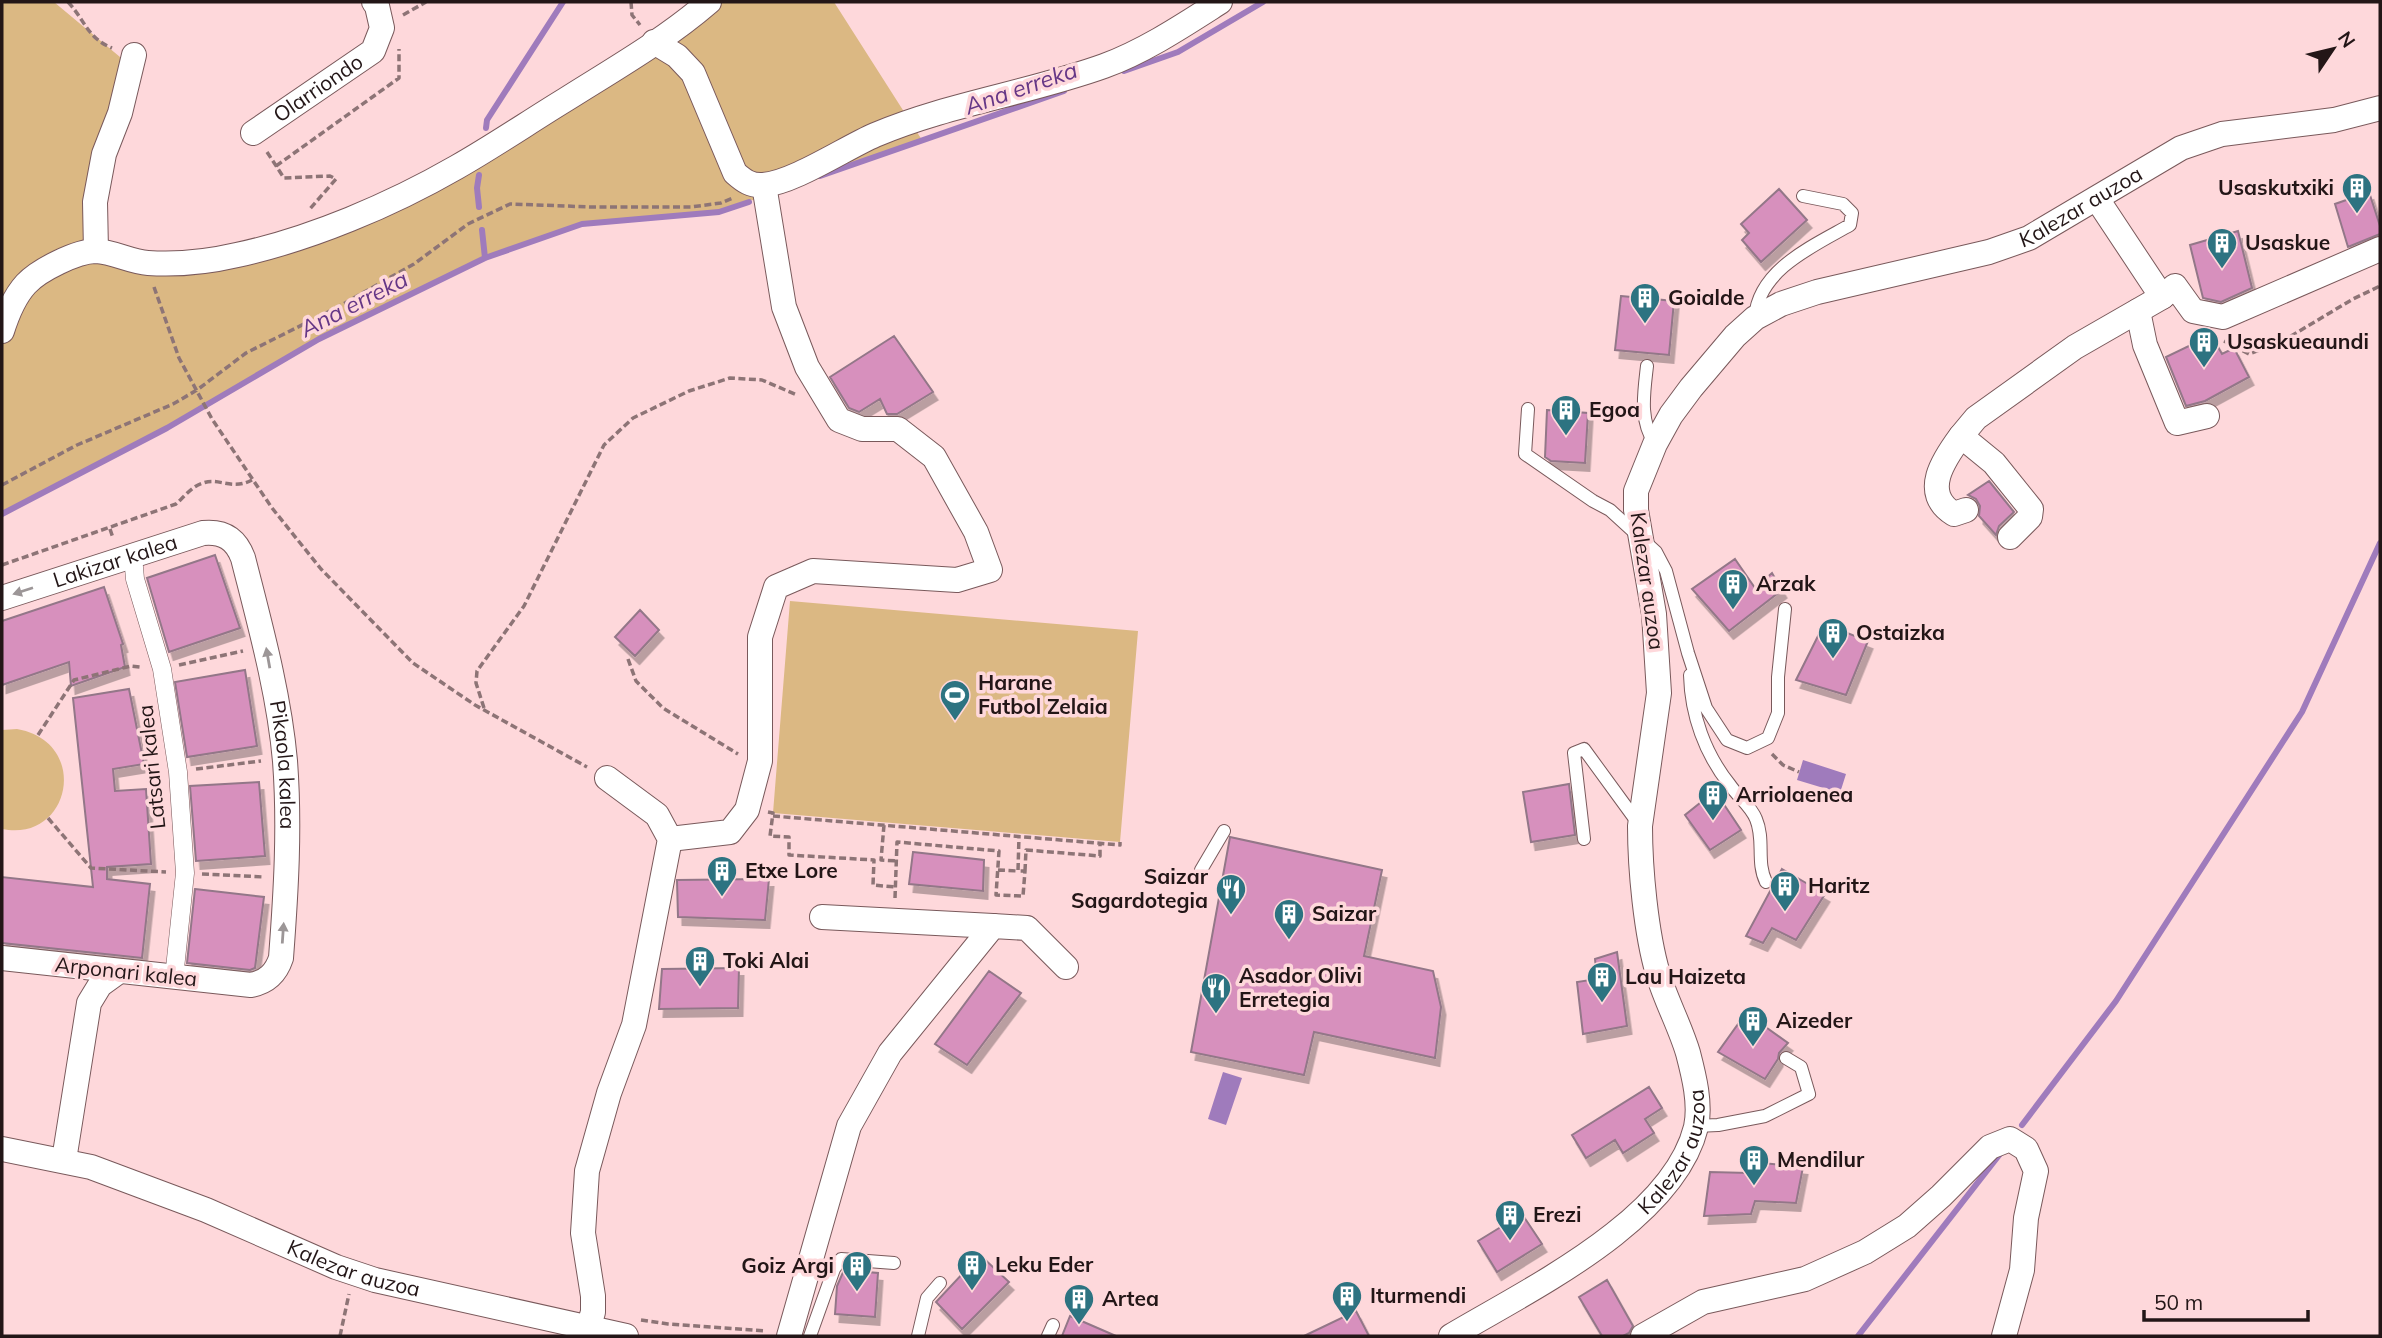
<svg xmlns="http://www.w3.org/2000/svg" width="2382" height="1338" font-family="Mulish,sans-serif">
	<defs>
		<filter id="shadow"><feDropShadow dx="4.5" dy="8" stdDeviation="0" flood-color="#0004"/></filter>
	</defs>
	<rect width="100%" height="100%" fill="#fed8db"/>
	<!-- green -->
	<path fill="#dbb883" d="M2,2H54L132,67L96,251L194,263L396,197L709,2H834L922,140L719,212L582,224L485,258L319,339L167,428L2,514Z
		M790,601L1138,631L1120,842L773,813Z
		M17,729C91,742 71,843 2,829V730Z"/>
	<!-- water -->
	<path fill="#9f7bbc" d="M1803,760L1846,774L1840,793L1797,780Z
		M1223,1072L1242,1078L1226,1125L1208,1119Z"/>
	<g fill="none" stroke-linecap="round" stroke-linejoin="round">
		<!-- stream -->
		<path stroke="#9f7bbc" stroke-width="6" d="M1124,71L1178,52L1263,2
			M486,128L487,120L563,2
			M479,175L477,188L479,207
			M820,176L1064,91
			M482,230L485,258
			M2,514L167,428L319,339L485,258L582,224L719,212L749,202
			M2022,1125L2116,1001L2302,712L2380,543
			M1858,1336L2000,1154"/>
	</g>
	<!-- building -->
	<path fill="#d790bd" stroke="#937788" stroke-width="2" filter="url(#shadow)" d="M1779,189L1807,220L1761,262L1742,240L1749,233L1741,224Z
		M2369,192L2380,226V234L2348,247L2335,204Z
		M2238,231L2252,288L2221,302L2203,298L2190,245Z
		M1621,296L1674,301L1669,355L1615,350Z
		M894,336L933,392L897,414H887L880,399L859,412L849,408L830,377Z
		M2214,340L2222,354L2234,348L2249,377L2205,401L2186,406L2166,357L2195,343L2199,349Z
		M1547,410L1588,413L1585,463L1551,461L1545,457Z
		M1989,481L2014,512L1999,526L1996,535L1979,516L1980,506L1976,499L1968,495Z
		M215,555L240,628L169,652L147,578Z
		M1735,559L1755,588L1772,573L1782,590L1729,631L1692,589Z
		M104,587L123,644L121,645L125,667L71,686L69,662L2,685V621Z
		M640,610L659,630L635,656L615,637Z
		M1824,624L1868,641L1846,695L1796,680Z
		M245,670L257,746L187,757L175,682Z
		M129,689L144,764L113,769L115,791L146,789L151,864L107,867V879L150,884L142,958L2,943V877L93,887L73,698Z
		M259,782L265,856L196,861L190,786Z
		M1569,784L1575,835L1531,842L1523,792Z
		M1715,791L1741,830L1710,850L1685,815Z
		M1230,837L1382,870L1364,956L1433,971L1441,1007L1435,1058L1314,1032L1304,1075L1191,1052Z
		M913,852L984,860L983,891L909,884Z
		M1782,869L1825,894L1796,940L1772,928L1763,943L1746,936Z
		M769,879L765,920L678,917L677,880Z
		M195,889L264,897L255,968L250,970L187,963Z
		M1617,952L1627,1026L1583,1034L1577,982L1597,979L1595,959Z
		M739,968L738,1008L659,1009L662,969Z
		M989,971L1021,993L967,1065L935,1044Z
		M1746,1013L1788,1043L1779,1053L1778,1059L1765,1079L1718,1052Z
		M1649,1087L1662,1108L1645,1119L1654,1133L1623,1153L1615,1140L1586,1158L1572,1135Z
		M1752,1162L1803,1167L1796,1203L1755,1201L1751,1214L1704,1216L1710,1172L1749,1173Z
		M1522,1214L1542,1244L1497,1272L1478,1241Z
		M980,1255L1009,1282L962,1329L936,1302Z
		M844,1270L878,1273L875,1317L835,1314L837,1286Z
		M1607,1280L1633,1326L1629,1333L1623,1336H1602L1579,1297Z
		M1356,1311L1369,1336H1304Z
		M1070,1316L1116,1336H1062Z"/>
	<g fill="none" stroke-linecap="round" stroke-linejoin="round">
		<!-- service casing -->
		<g stroke="#79595b" stroke-width="14">
			<path id="service" d="M1755,318C1758,270 1813,246 1850,225L1852,213L1843,204L1803,196
				M1647,366C1644,393 1639,420 1655,444
				M1528,409L1525,454L1593,501L1610,510L1656,552L1666,571L1688,653L1706,708L1727,740L1747,748L1768,738L1778,713V677L1785,609
				M1690,675C1691,715 1705,754 1730,785C1738,797 1751,806 1756,819C1765,840 1756,862 1766,882
				M1584,839L1574,753L1584,749L1638,823
				M1201,870L1224,831
				M1696,1126L1718,1125L1765,1116L1809,1094L1801,1067L1786,1058
				M810,1336L834,1269L841,1259L894,1263
				M918,1336L927,1298L940,1283
				M1048,1336L1053,1325"/>
		</g>
		<!-- pedestrian casing -->
		<g stroke="#79595b" stroke-width="19">
			<path id="pedestrian" d="M133,556L135,579L162,669L178,772L185,873L174,978"/>
		</g>
		<!-- minor casing -->
		<g stroke="#79595b" stroke-width="26">
			<g id="minor">
				<path d="M654,42L677,56L693,73L735,173C744,181 751,186 763,185C793,183 845,148 875,135C948,104 1029,93 1104,66C1145,51 1184,25 1220,2"/>
				<path id="s1" d="M253,133L373,51L382,28L377,6L374,2"/>
				<path d="M96,251L95,202L104,154L120,113L134,55"/>
				<path d="M2162,297L2175,286L2193,311L2223,317L2380,249"/>
				<path d="M2138,311L2145,345L2177,423L2207,416"/>
				<path d="M2,331C7,315 14,297 26,284C39,270 77,251 96,251C114,252 131,262 148,263C178,265 207,262 237,255C311,239 391,205 457,167C494,146 529,122 565,100C614,69 665,40 709,2"/>
				<path d="M1961,436C1944,459 1920,493 1954,514L1966,510"/>
				<path d="M2010,537L2030,517L2031,509L1994,463L1961,436L1976,418L2075,347L2162,297L2097,199"/>
				<path id="s2" d="M2,598L203,533C223,531 236,539 243,558C260,625 279,693 285,761C290,827 286,892 281,958C276,973 267,982 251,985L2,958"/>
				<path d="M670,839L730,832L747,810L760,761V637L776,587L813,571L957,580L990,570L976,532L934,457L898,429H862L839,420L807,367L784,307L764,185"/>
				<path d="M822,917L993,926"/>
				<path id="s3" d="M2,1149L91,1167L206,1210L336,1267L375,1280L626,1336"/>
				<path d="M64,1160L89,1003L100,985L118,972"/>
				<path d="M588,1329L593,1312V1296L583,1233L587,1171L609,1093L634,1025L670,839L657,815L607,778"/>
				<path d="M789,1336L849,1126L890,1053L993,926L1027,928L1066,967"/>
				<path id="s4" d="M1451,1336C1528,1290 1673,1221 1696,1127C1701,1104 1694,1076 1688,1053C1680,1026 1666,1001 1658,974C1646,933 1640,869 1640,826L1659,693L1654,614L1636,510V491L1655,444L1671,415L1691,388L1735,336L1755,318L1781,304L1817,292L1989,252L2029,238L2181,148L2222,134L2334,120L2380,108"/>
				<path d="M1643,1336L1703,1302L1805,1279L1865,1252L1907,1226L1941,1196L1990,1147L2010,1139L2026,1149L2036,1171L2026,1218L2022,1270L2004,1336"/>
			</g>
		</g>
		<!-- path -->
		<path stroke="#8d7476" stroke-width="3.5" stroke-dasharray="7 3.5" stroke-linecap="butt" d="M68,2C85,20 87,38 112,48
			M631,2L632,15L640,25
			M403,15L426,2
			M267,152L284,178L330,176L336,179L309,210
			M276,166L399,78V49
			M154,287L179,358L212,419L272,508L321,569L413,663L475,705L587,767
			M2224,341L2249,354L2281,342L2353,299L2380,286
			M2,485L77,445L173,404L197,390L246,353L336,308L414,264L468,224L510,204L592,207H691L721,203L733,198
			M110,529L113,538
			M2,565L176,504C184,497 192,486 203,483C219,477 231,491 252,480
			M628,659L636,681L663,708L738,754
			M179,665L243,651
			M484,708L476,683L477,671L524,606L604,445L633,418L689,391L730,378L762,380L797,395
			M38,735L74,680L131,666L140,667
			M1772,754L1783,765L1799,772
			M196,769L261,761
			M768,812L773,813L770,836L789,837V855L874,860L873,885L895,887
			M773,816L1120,845V842
			M48,818L91,868L166,872
			M884,825L881,860L897,861
			M998,870L1018,871L1019,836
			M1025,871L1026,850L1100,856V843
			M202,874L264,877
			M895,898L897,842L999,851L996,895L1023,896L1025,871H1018
			M641,1320L668,1324L766,1331
			M340,1336L349,1294"/>
		<!-- service -->
		<use href="#service" stroke="#fff" stroke-width="12"/>
		<!-- pedestrian -->
		<use href="#pedestrian" stroke="#fff" stroke-width="18"/>
		<!-- minor -->
		<use href="#minor" stroke="#fff" stroke-width="24"/>
	</g>
	<!-- one-way arrows -->
	<defs><path id="oneway-solid" d="M-6-.8H1V-3.2L6.5 0L1 3.2V.8H-6Z" transform="scale(1.75)"/></defs>
	<g fill="#9c9697">
		<use href="#oneway-solid" transform="translate(23 591) rotate(162)"/>
		<use href="#oneway-solid" transform="translate(268 658) rotate(-100)"/>
		<use href="#oneway-solid" transform="translate(283 933) rotate(-86)"/>
	</g>
	<!-- icons -->
	<defs>
		<g id="building-pin" transform="scale(1.575)"><path d="M0 17L-7.5 6A9.5 9.5 0 1 1 7.5 6Z" fill="#2d7381" stroke="#fed8db"/><path d="M-4-6H4V6H1V3H-1V6H-4ZM-2.5-4.3h1.7v1.8h-1.7ZM.8-4.3h1.7v1.8H.8ZM-2.5-1h1.7V.8h-1.7ZM.8-1h1.7V.8H.8Z" fill="#fff"/></g>
		<g id="stadium-pin" transform="scale(1.575)"><path d="M0 17L-7.5 6A9.5 9.5 0 1 1 7.5 6Z" fill="#2d7381" stroke="#fed8db"/><path d="M0-5a6.5 5 0 1 0 0 10a6.5 5 0 1 0 0-10ZM-3.5-1.8h7v3.6h-7Z" fill="#fff"/></g>
		<g id="restaurant-pin" transform="scale(1.575)"><path d="M0 17L-7.5 6A9.5 9.5 0 1 1 7.5 6Z" fill="#2d7381" stroke="#fed8db"/><path d="M-5-6h1v4h1v-4h1v4h1v-4h1v5L-1.5 .5V6h-2V.5L-5-1ZM5-6V6H3V1.5H1.5Q1.5-4 5-6Z" fill="#fff"/></g>
	</defs>
	<g fill-rule="evenodd">
		<use href="#building-pin" x="2357" y="188"/>
		<use href="#building-pin" x="2222" y="243"/>
		<use href="#building-pin" x="1645" y="298"/>
		<use href="#building-pin" x="2204" y="342"/>
		<use href="#building-pin" x="1566" y="410"/>
		<use href="#building-pin" x="1733" y="584"/>
		<use href="#building-pin" x="1833" y="633"/>
		<use href="#stadium-pin" x="955" y="695"/>
		<use href="#building-pin" x="1713" y="795"/>
		<use href="#building-pin" x="722" y="871"/>
		<use href="#building-pin" x="1785" y="886"/>
		<use href="#restaurant-pin" x="1231" y="889"/>
		<use href="#building-pin" x="1289" y="914"/>
		<use href="#building-pin" x="700" y="961"/>
		<use href="#building-pin" x="1602" y="977"/>
		<use href="#restaurant-pin" x="1216" y="988"/>
		<use href="#building-pin" x="1753" y="1021"/>
		<use href="#building-pin" x="1754" y="1160"/>
		<use href="#building-pin" x="1510" y="1215"/>
		<use href="#building-pin" x="972" y="1265"/>
		<use href="#building-pin" x="857" y="1266"/>
		<use href="#building-pin" x="1347" y="1296"/>
		<use href="#building-pin" x="1079" y="1299"/>
	</g>
	<g text-anchor="middle" stroke-width="7" stroke-linejoin="round" paint-order="stroke">
		<!-- street labels -->
		<g font-size="21" fill="#231617" stroke="#fed8db">
			<text dy="7" stroke="none"><textPath href="#s1" startOffset="79">Olarriondo</textPath></text>
			<text dy="7" stroke="none"><textPath href="#s4" startOffset="1536">Kalezar auzoa</textPath></text>
			<text dy="7" stroke="none"><textPath href="#s2" startOffset="119">Lakizar kalea</textPath></text>
			<text transform="translate(1647 581) rotate(82)" y="7">Kalezar auzoa</text>
			<text dy="7" stroke="none"><textPath href="#s2" startOffset="474">Pikaola kalea</textPath></text>
			<text transform="translate(152 767) rotate(-96)" y="7">Latsari kalea</text>
			<text transform="translate(126 972) rotate(6)" y="7">Arponari kalea</text>
			<text dy="7" stroke="none"><textPath href="#s4" startOffset="298">Kalezar auzoa</textPath></text>
			<text dy="7" stroke="none"><textPath href="#s3" startOffset="373">Kalezar auzoa</textPath></text>
		</g>
		<!-- poi labels -->
		<g font-size="21" font-weight="bold" fill="#231617" stroke="#fed8db" text-anchor="start">
			<text x="2334" y="195" text-anchor="end">Usaskutxiki</text>
			<text x="2245" y="250">Usaskue</text>
			<text x="1668" y="305">Goialde</text>
			<text x="2227" y="349">Usaskueaundi</text>
			<text x="1589" y="417">Egoa</text>
			<text x="1756" y="591">Arzak</text>
			<text x="1856" y="640">Ostaizka</text>
			<text x="978" y="690">Harane<tspan x="978" dy="24">Futbol Zelaia</tspan></text>
			<text x="1736" y="802">Arriolaenea</text>
			<text x="745" y="878">Etxe Lore</text>
			<text x="1208" y="884" text-anchor="end">Saizar<tspan x="1208" dy="24">Sagardotegia</tspan></text>
			<text x="1808" y="893">Haritz</text>
			<text x="1312" y="921">Saizar</text>
			<text x="723" y="968">Toki Alai</text>
			<text x="1239" y="983">Asador Olivi<tspan x="1239" dy="24">Erretegia</tspan></text>
			<text x="1625" y="984">Lau Haizeta</text>
			<text x="1776" y="1028">Aizeder</text>
			<text x="1777" y="1167">Mendilur</text>
			<text x="1533" y="1222">Erezi</text>
			<text x="995" y="1272">Leku Eder</text>
			<text x="834" y="1273" text-anchor="end">Goiz Argi</text>
			<text x="1370" y="1303">Iturmendi</text>
			<text x="1102" y="1306">Artea</text>
		</g>
		<!-- water labels -->
		<g font-size="23" font-style="italic" fill="#653686" stroke="#fed8db">
			<text transform="translate(1021 88) rotate(-19)" y="8">Ana erreka</text>
			<text transform="translate(354 304) rotate(-27)" y="8">Ana erreka</text>
		</g>
	</g>
	<!-- border -->
	<rect width="2382" height="1338" fill="none" stroke="#231617" stroke-width="7"/>
	<!-- north arrow -->
	<g transform="translate(2333 49) rotate(55)" stroke="#fed8db" stroke-width="5" paint-order="stroke">
	<path d="M0-5L12 26L0 18L-12 26Z" fill="#231617"/>
	<text y="-10" font-size="19" font-weight="bold" text-anchor="middle" fill="#231617">N</text>
	</g>
	<!-- scale -->
	<path d="M2144 1310v10h164v-10" fill="none" stroke="#231617" stroke-width="3.5"/>
	<text x="2154" y="1310" font-size="21" fill="#231617" stroke="#fed8db" stroke-width="5" paint-order="stroke">50 m</text>
</svg>
